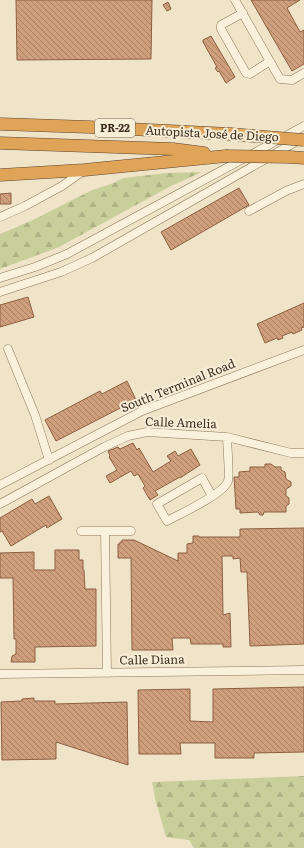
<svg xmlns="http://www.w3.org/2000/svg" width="304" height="848" font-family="Literata,serif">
	<defs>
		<pattern id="forest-firs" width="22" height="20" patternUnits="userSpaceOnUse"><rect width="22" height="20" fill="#c9cf9b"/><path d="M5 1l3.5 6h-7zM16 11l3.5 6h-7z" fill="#aeb285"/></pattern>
		<pattern id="building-back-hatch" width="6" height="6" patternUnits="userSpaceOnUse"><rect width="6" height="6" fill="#cf9f7d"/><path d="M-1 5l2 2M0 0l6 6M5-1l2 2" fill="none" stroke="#a98266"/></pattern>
	</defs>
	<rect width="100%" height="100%" fill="#f0e4c8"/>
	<!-- forest -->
	<path fill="url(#forest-firs)" d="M202,172L171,186L59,247L0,269V234L33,220L90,191L116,182L123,178L167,173Z
		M304,776V848H194L189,840L166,837L155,798L152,782Z"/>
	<!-- building -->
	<path fill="url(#building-back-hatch)" stroke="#8d5f41" d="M16,0H152L151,59L17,60Z
		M251,0H300L287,8L300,32L304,30V64L292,71Z
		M168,2L171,9L167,11L163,5Z
		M211,36L235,77L226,83L219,71L218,72L215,68L217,67L203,42V40Z
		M239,188L249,205L171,250L161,232Z
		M11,193V204H0V194Z
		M28,297L34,317L0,327V305Z
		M304,303V327L301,328L302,330L293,334L292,332L282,336L283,338L278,340L277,338L265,343L257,324Z
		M127,381L136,400L56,441L45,420L100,391L102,394Z
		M133,443L137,450L139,448L153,472L171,461L167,456L175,451L178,456L191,449L200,465L180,478V477L155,491L158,495L150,500L143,488L145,486L138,474L134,476L131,471L110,483L106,476L117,470L109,457L110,456L108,451L118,447L120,449Z
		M265,464H271L275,467H281V470L285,472L286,479L291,482V486L286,489V496L289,498V504L286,506V512H264L263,515H260L258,512L240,513V509H236L234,477H239V472L250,471V467H265Z
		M49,496L62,519L47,528L46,525L11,546L2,531L0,532V518L32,499L35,504Z
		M304,528V644L250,646L247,572H241L240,558L233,559V556H222L223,615L230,613L231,647H223V644H191L190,638H172L173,650H132L131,558H118V544H120V542H122V540H134L178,561V553H187V544L193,543V536H199V537H240V529Z
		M55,550H79V560H83V570H84L85,589H96V646L35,647V662H11L12,656L16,654V639H14L13,578H0V553L34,552V570H55Z
		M304,687V752L254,753V758H215V743H180L181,754H139L138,690L190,689V721L213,722V689Z
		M34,698V701H55V704L127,702L128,765L56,742V759L2,760L1,702L22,701V699Z"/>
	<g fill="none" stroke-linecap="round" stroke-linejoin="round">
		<!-- minor casing -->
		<g stroke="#8d765c" stroke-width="9">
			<path id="minor" d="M235,0L280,79L292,80L304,73
				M243,13L221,25V29L246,73L250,74L270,61
				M249,211L286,191L304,184
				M0,217L25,206L62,186L83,171
				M0,278L35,267L67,254L304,126
				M0,292L61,272L92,258L299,140
				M8,349L35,415L49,460
				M0,485L142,411L304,350
				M212,496L202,478L157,504L167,521C180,514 224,494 228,481C230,475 227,445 227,437
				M0,504L104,447L128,436L147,432L227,437L291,453H304
				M81,531H131
				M105,531L107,673
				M0,674L304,670"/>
		</g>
		<!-- highway casing -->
		<g stroke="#5b4430" stroke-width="13">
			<path id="highway" d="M0,124L89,127L230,134
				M0,143L173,149L204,153
				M290,157L304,158
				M0,175L84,170L226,156"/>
		</g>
		<!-- minor -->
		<use href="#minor" stroke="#faf1dc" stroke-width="8"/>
		<!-- highway -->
		<use href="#highway" stroke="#e0a458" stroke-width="12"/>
		<!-- highway-bridge casing -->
		<g stroke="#5b4430" stroke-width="13" stroke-linecap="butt">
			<path id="highway-bridge" d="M230,134L304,140
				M226,156L290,157"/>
		</g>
		<!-- highway-bridge -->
		<use href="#highway-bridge" stroke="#e0a458" stroke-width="12"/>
	</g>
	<g text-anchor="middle" stroke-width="4" stroke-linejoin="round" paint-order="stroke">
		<!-- shield labels -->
		<rect fill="#f7eed8" stroke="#756857" stroke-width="1" x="95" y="119" width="40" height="18" rx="3"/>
		<g font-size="11" font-weight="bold" fill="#3d2e20">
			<text x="115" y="132">PR-22</text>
		</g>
		<!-- street labels -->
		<g font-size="12" fill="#3d2e20" stroke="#f7eed8">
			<text transform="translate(212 134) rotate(3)" y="4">Autopista José de Diego</text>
			<text transform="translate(178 386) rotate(-22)" y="4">South Terminal Road</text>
			<text transform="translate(181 423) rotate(2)" y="4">Calle Amelia</text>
			<text transform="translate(152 660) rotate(-1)" y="4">Calle Diana</text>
		</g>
	</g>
</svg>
